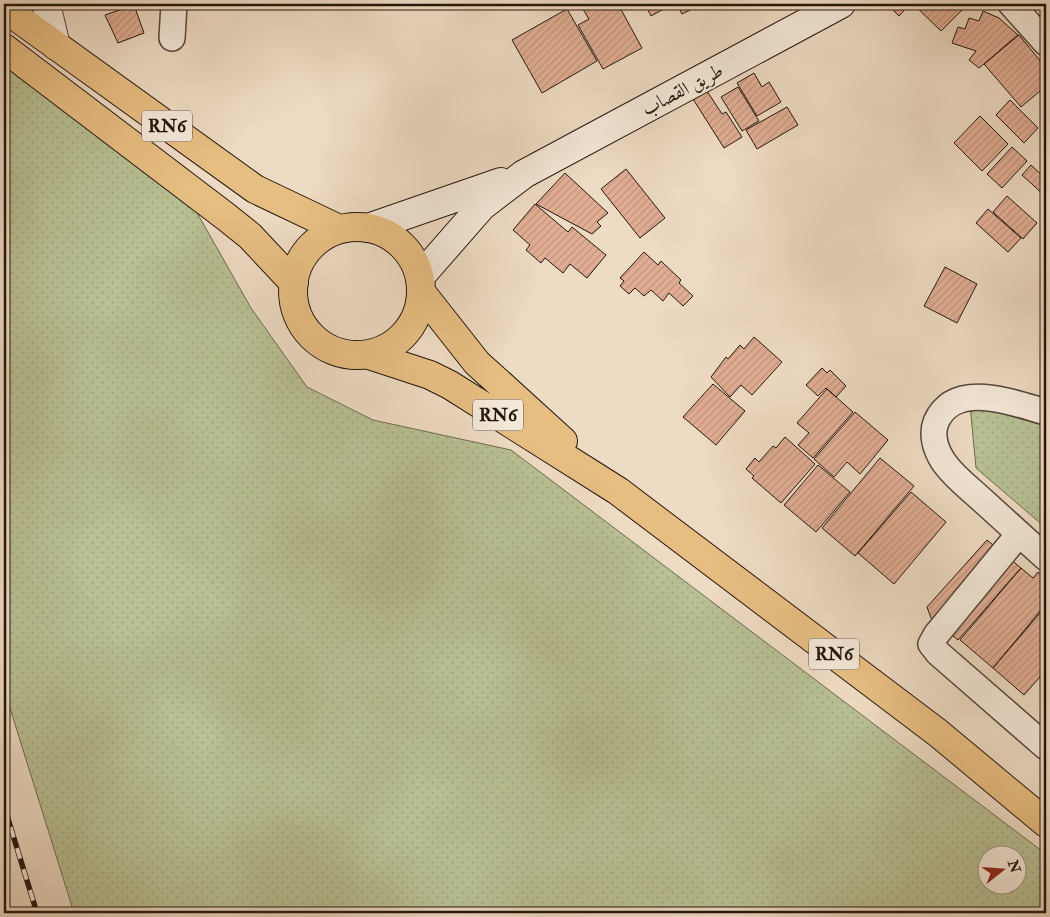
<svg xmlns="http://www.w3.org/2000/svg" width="1050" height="917" font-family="'IM FELL Double Pica',Amiri,serif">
	<defs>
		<pattern id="grass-dots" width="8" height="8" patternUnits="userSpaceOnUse" patternTransform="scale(1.25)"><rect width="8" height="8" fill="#b8c094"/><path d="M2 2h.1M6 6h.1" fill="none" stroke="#9ea47e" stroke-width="1.8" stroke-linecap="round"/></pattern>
		<pattern id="building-hatch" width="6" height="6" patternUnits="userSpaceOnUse" patternTransform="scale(1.25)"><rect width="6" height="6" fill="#e1ae94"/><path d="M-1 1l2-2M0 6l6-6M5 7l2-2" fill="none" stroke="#c1957e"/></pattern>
	</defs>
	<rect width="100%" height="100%" fill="#eedbc3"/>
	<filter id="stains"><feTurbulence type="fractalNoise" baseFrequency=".004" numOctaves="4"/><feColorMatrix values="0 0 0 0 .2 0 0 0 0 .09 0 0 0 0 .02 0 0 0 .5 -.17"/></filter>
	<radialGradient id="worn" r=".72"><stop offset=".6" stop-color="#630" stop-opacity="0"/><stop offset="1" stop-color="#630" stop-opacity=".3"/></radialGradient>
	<!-- grass -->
	<path fill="url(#grass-dots)" stroke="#6e6b52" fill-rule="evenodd" d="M4,61L196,211L251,308L307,387L373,420L511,450L1046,854V913H74L4,689ZM988,854H1018V884H988Z
		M970,405L1046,426V528L976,468Z"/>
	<!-- building -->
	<path fill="url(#building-hatch)" stroke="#24160f" d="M585,4H618L642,48L603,69L578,25L589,19L581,6Z
		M645,4H673L651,16Z
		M677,4H702L682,14Z
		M887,4H908L909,5L899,16Z
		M913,4H968L941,31Z
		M134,5L144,33L118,43L105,15Z
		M567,9L597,61L542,93L512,40Z
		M983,11L999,18L1018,35L979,68L969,60L976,51L952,43L958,27L965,29L969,18L979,21Z
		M1019,35L1046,68V86L1021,107L984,64Z
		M754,73L762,87L769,82L781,102L757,116L737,83Z
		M738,87L759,121L742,131L721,97Z
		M707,91L722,114L726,112L742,137L724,148L693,99Z
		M1010,100L1038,128L1024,143L996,115Z
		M787,107L798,125L757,149L746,130Z
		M980,116L1008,144L982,171L954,143Z
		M1012,147L1027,161L1002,188L987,174Z
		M1031,165L1046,179V197L1022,175Z
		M626,169L665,218L640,238L601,189Z
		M565,173L608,213L597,222L601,226L592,234L536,204Z
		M1007,196L1037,223L1023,239L993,212Z
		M535,204L568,232L572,227L606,255L587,278L570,264L563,273L545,258L541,263L526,250L530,245L513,230Z
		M988,209L1021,238L1008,252L976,223Z
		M644,252L658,265L661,261L681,280L679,283L693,296L683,306L669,293L663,301L651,290L644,296L635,288L629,294L620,286L624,281L620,278Z
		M945,267L977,284L957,323L924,306Z
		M754,337L782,362L752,395L741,385L730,397L711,377L726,357L728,359L740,345L744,349Z
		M822,368L827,373L830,370L846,386L836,397L826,388L818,396L806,385Z
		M713,384L745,411L716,445L683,417Z
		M827,389L853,412L813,458L798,445L809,433L797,423Z
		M855,412L888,440L860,474L847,462L834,477L814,459Z
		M785,437L815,464L781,503L752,478L754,476L746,469L755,458L759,462L773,446L776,448Z
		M880,458L914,486L855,556L822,528Z
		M818,465L850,492L816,532L784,505Z
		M911,492L946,522L894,584L858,553Z
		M987,540L1021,568L958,640L931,618L927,607Z
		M1021,568L1033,578L1038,572L1046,580L1043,586L1046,588V604L993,668L960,640Z
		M1046,606V670L1024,695L993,668Z"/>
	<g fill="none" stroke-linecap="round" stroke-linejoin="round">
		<!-- minor casing -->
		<g stroke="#56473c" stroke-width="28">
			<path id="minor" d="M1011,4L1046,43
				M172,38L174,4
				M1046,412C1013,403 955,379 936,422C931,435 936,450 943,461C953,476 968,487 981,499C1003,519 1025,539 1046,558
				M1019,534L936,635L931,644L938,653L1046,747"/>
		</g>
		<!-- tertiary casing -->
		<g stroke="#56473c" stroke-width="30">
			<path id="tertiary" d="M46,4L56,46"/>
		</g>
		<!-- secondary casing -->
		<g stroke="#24160f" stroke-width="30">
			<path id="secondary" d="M368,228L501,182
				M420,277L482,206L524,174L841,4"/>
		</g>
		<!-- primary casing -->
		<g stroke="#24160f" stroke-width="30">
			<path id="primary" d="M4,8L255,189L339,229
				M4,48L225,216L250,236L294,283
				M293 291a64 64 0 1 1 128 0a64 64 0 1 1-128 0Z
				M421,292L477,363L563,441
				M369,355L430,375L450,385L618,491L938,733L1046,823"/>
		</g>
		<!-- minor -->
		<use href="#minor" stroke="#f4e8d8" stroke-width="25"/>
		<!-- tertiary -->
		<use href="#tertiary" stroke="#f4e8d8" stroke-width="28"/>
		<!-- secondary -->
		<use href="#secondary" stroke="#f4e8d8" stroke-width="28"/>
		<!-- primary -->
		<use href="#primary" stroke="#e7be82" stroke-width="28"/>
		<!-- rail casing -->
		<g stroke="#24160f" stroke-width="5.5">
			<path id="rail" d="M4,806L37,913"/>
		</g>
		<!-- rail -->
		<use href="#rail" stroke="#f4e8d8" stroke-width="4" stroke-dasharray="11" stroke-linecap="butt"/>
	</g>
	<g text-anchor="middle" stroke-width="4" stroke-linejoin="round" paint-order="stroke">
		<!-- shield labels -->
		<g fill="#f4e8d8" stroke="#62554b" stroke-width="1">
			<rect x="142" y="110.5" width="50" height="31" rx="4"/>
			<rect x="473" y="399.5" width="50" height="31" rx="4"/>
			<rect x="809" y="638.5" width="50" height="31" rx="4"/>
		</g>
		<g font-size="18" font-weight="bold" fill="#24160f">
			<text x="167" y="132">RN6</text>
			<text x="498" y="421">RN6</text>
			<text x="834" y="660">RN6</text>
		</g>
		<!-- street labels -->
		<g font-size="19" fill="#24160f" stroke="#f4e8d8">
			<text transform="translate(682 89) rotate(-28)" y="7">طريق القصاب</text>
		</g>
	</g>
	<!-- margin -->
	<rect width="1050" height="917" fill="none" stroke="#eedbc3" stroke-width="20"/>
	<rect x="5" y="5" width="1040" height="907" fill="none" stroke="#24160f" stroke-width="2.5"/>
	<rect x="10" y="10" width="1030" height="897" fill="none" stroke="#24160f"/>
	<!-- north arrow -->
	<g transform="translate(1002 870) rotate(73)"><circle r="24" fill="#f4e8d8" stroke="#a19488"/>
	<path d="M0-4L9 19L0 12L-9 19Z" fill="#8f2418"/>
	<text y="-8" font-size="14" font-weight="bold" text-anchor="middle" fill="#24160f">N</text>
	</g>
	<rect width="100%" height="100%" filter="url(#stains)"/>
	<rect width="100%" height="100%" fill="url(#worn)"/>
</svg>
